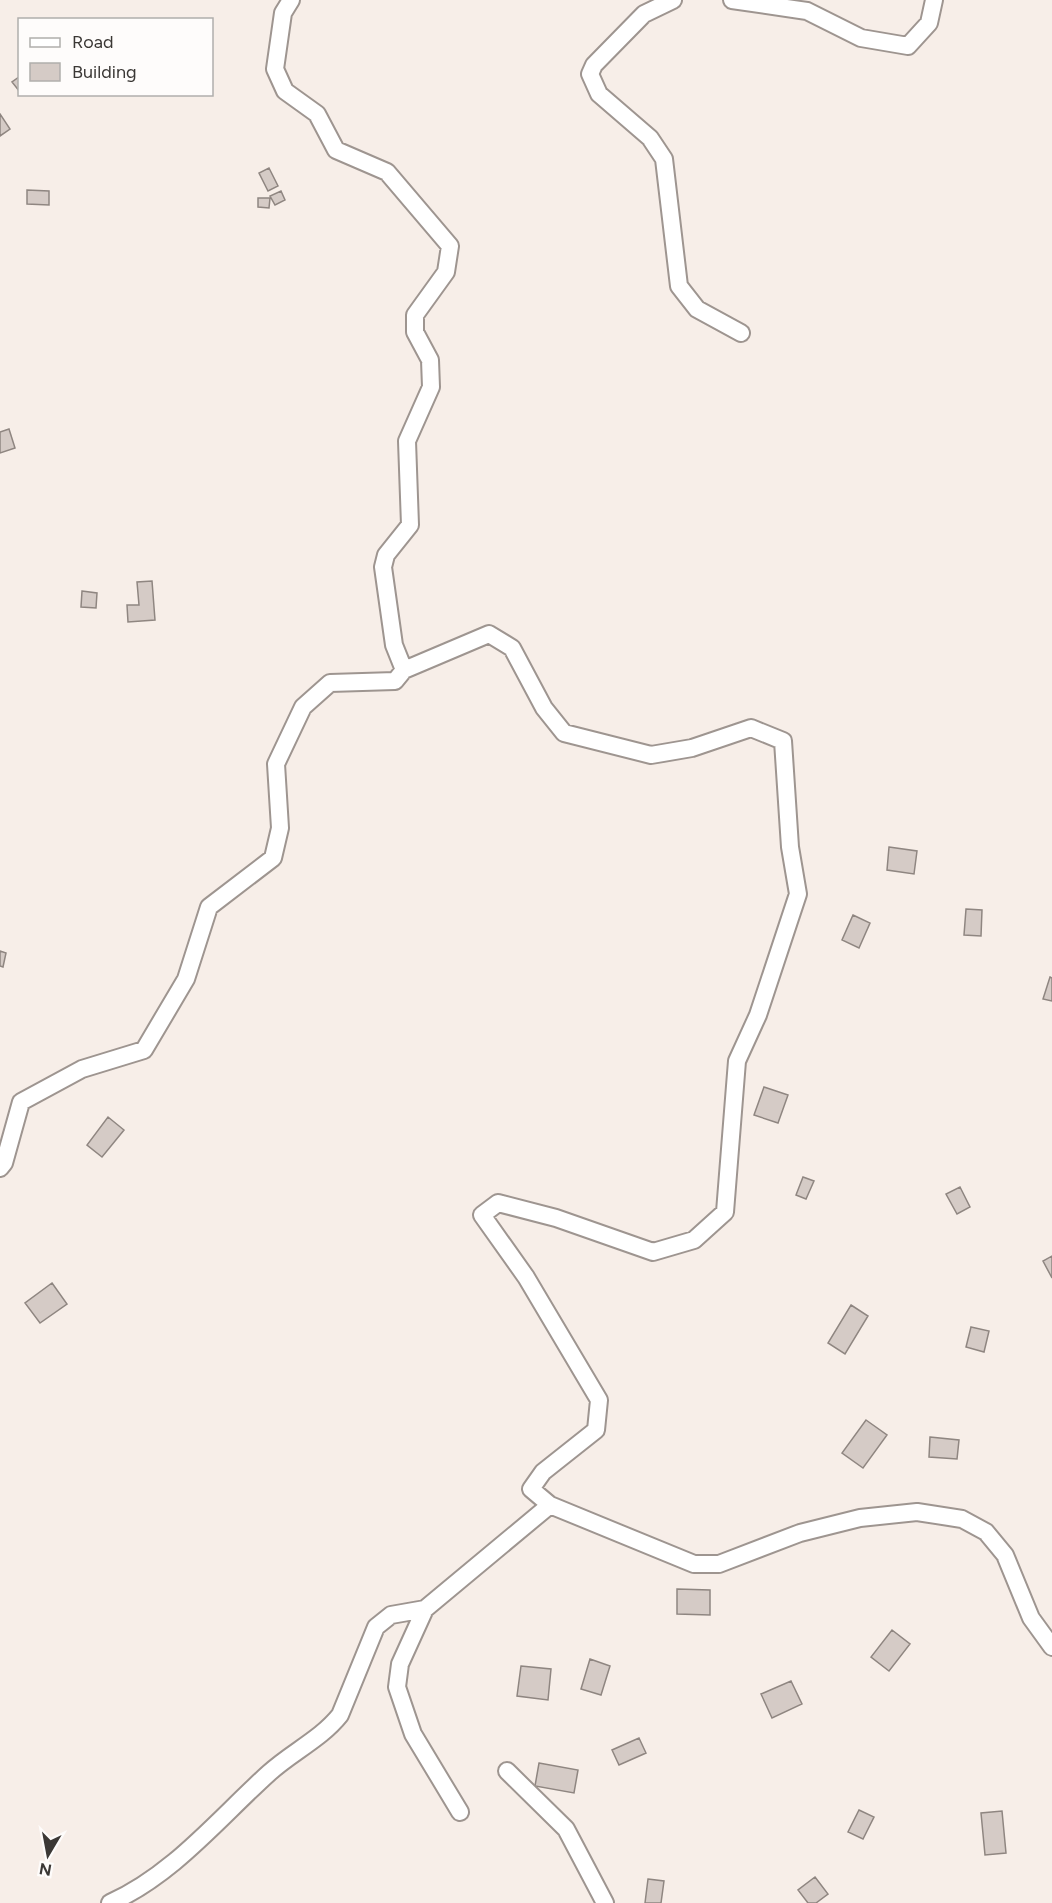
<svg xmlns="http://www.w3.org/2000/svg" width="1052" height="1903" font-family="Figtree,sans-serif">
	<rect width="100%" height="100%" fill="#f7eee8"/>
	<!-- building -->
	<path fill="#d5cbc6" stroke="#8f8681" stroke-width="1.5" d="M19,77H20V92L12,82Z
		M0,114L10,129L0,136Z
		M269,168L278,186L268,191L259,173Z
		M27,190L49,191V205L27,204Z
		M281,191L285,200L275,205L270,196Z
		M258,198H270L269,208L258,207Z
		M9,429L15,448L0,453V432Z
		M152,581L155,620L128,622L127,605H139L137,582Z
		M82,591L97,593L96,608L81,607Z
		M889,847L917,851L914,874L887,870Z
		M966,909L982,910L981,936L964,935Z
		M853,915L870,923L859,948L842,940Z
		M0,951L6,953L3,967L0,966Z
		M1050,977L1052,978V1001L1043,999Z
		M764,1087L788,1095L778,1123L754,1115Z
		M108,1117L124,1130L102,1157L87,1145Z
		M803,1177L814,1181L806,1199L796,1195Z
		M960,1187L970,1207L957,1214L946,1194Z
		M1052,1256V1278L1043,1261Z
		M52,1283L67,1304L40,1323L25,1303Z
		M851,1305L868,1316L845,1354L828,1343Z
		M971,1327L989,1331L984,1352L966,1347Z
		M866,1420L887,1435L863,1468L842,1453Z
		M930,1437L959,1440L957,1459L929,1457Z
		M677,1589L710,1590V1615L677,1614Z
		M892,1630L910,1644L889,1671L871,1657Z
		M590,1659L610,1666L601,1695L581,1689Z
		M521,1666L551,1669L548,1700L517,1696Z
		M791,1681L802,1704L772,1718L761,1694Z
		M639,1738L646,1753L619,1765L612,1750Z
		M539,1763L578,1770L574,1793L535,1786Z
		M859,1810L874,1817L863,1839L848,1832Z
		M1002,1811L1006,1853L985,1855L981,1813Z
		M815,1877L828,1894L816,1903H808L798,1890Z
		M648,1879L664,1881L661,1903H645Z"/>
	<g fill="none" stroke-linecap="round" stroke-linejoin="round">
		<!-- street casing -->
		<g stroke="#9e9590" stroke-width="20">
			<path id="street" d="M291,0L283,13L275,69L285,91L317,114L336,150L387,172L450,246L446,272L415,315V332L430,360L431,387L407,441L410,525L386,555L383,567L394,645L404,670
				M673,0L644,14L594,65L590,74L599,94L650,138L664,159L679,286L697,309L741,333
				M732,0L807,11L861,38L908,46L929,23L934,0
				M0,1168L4,1163L21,1102L82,1069L144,1050L186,979L209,907L273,858L280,828L276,764L303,707L330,683L395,681L404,670L489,634L512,648L544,708L564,733L651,755L692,748L751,728L783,741L790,847L798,894L758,1015L737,1061L725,1212L694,1240L653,1252L556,1218L498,1203L482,1215L526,1277L599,1400L596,1430L543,1472L531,1489L550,1505L694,1564H719L800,1533L860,1518L917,1512L962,1519L986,1532L1005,1555L1031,1618L1052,1647
				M507,1771L566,1829L605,1903
				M460,1812L413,1734L397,1687L400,1664L425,1609L550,1505
				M110,1903C173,1875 219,1818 269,1773C292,1752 321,1739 340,1715L376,1627L391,1615L425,1609"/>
		</g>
		<!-- street -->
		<use href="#street" stroke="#fff" stroke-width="16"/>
	</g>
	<!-- legend -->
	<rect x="18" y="18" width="195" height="78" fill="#fefcfb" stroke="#b0aeac" stroke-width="1.5"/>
	<rect x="30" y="38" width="30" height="9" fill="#ffffff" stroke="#b0aeac" stroke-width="1.5"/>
	<text x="72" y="48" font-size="18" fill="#3b3835">Road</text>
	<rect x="30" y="63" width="30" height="18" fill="#d5cbc6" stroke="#b0aeac" stroke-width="1.5"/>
	<text x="72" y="78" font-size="18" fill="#3b3835">Building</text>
	<!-- north arrow -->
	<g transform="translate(48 1855) rotate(190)" stroke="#fefcfb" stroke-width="4.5" paint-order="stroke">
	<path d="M0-4.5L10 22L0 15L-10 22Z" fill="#3b3835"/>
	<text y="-9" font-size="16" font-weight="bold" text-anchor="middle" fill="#3b3835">N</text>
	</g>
</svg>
